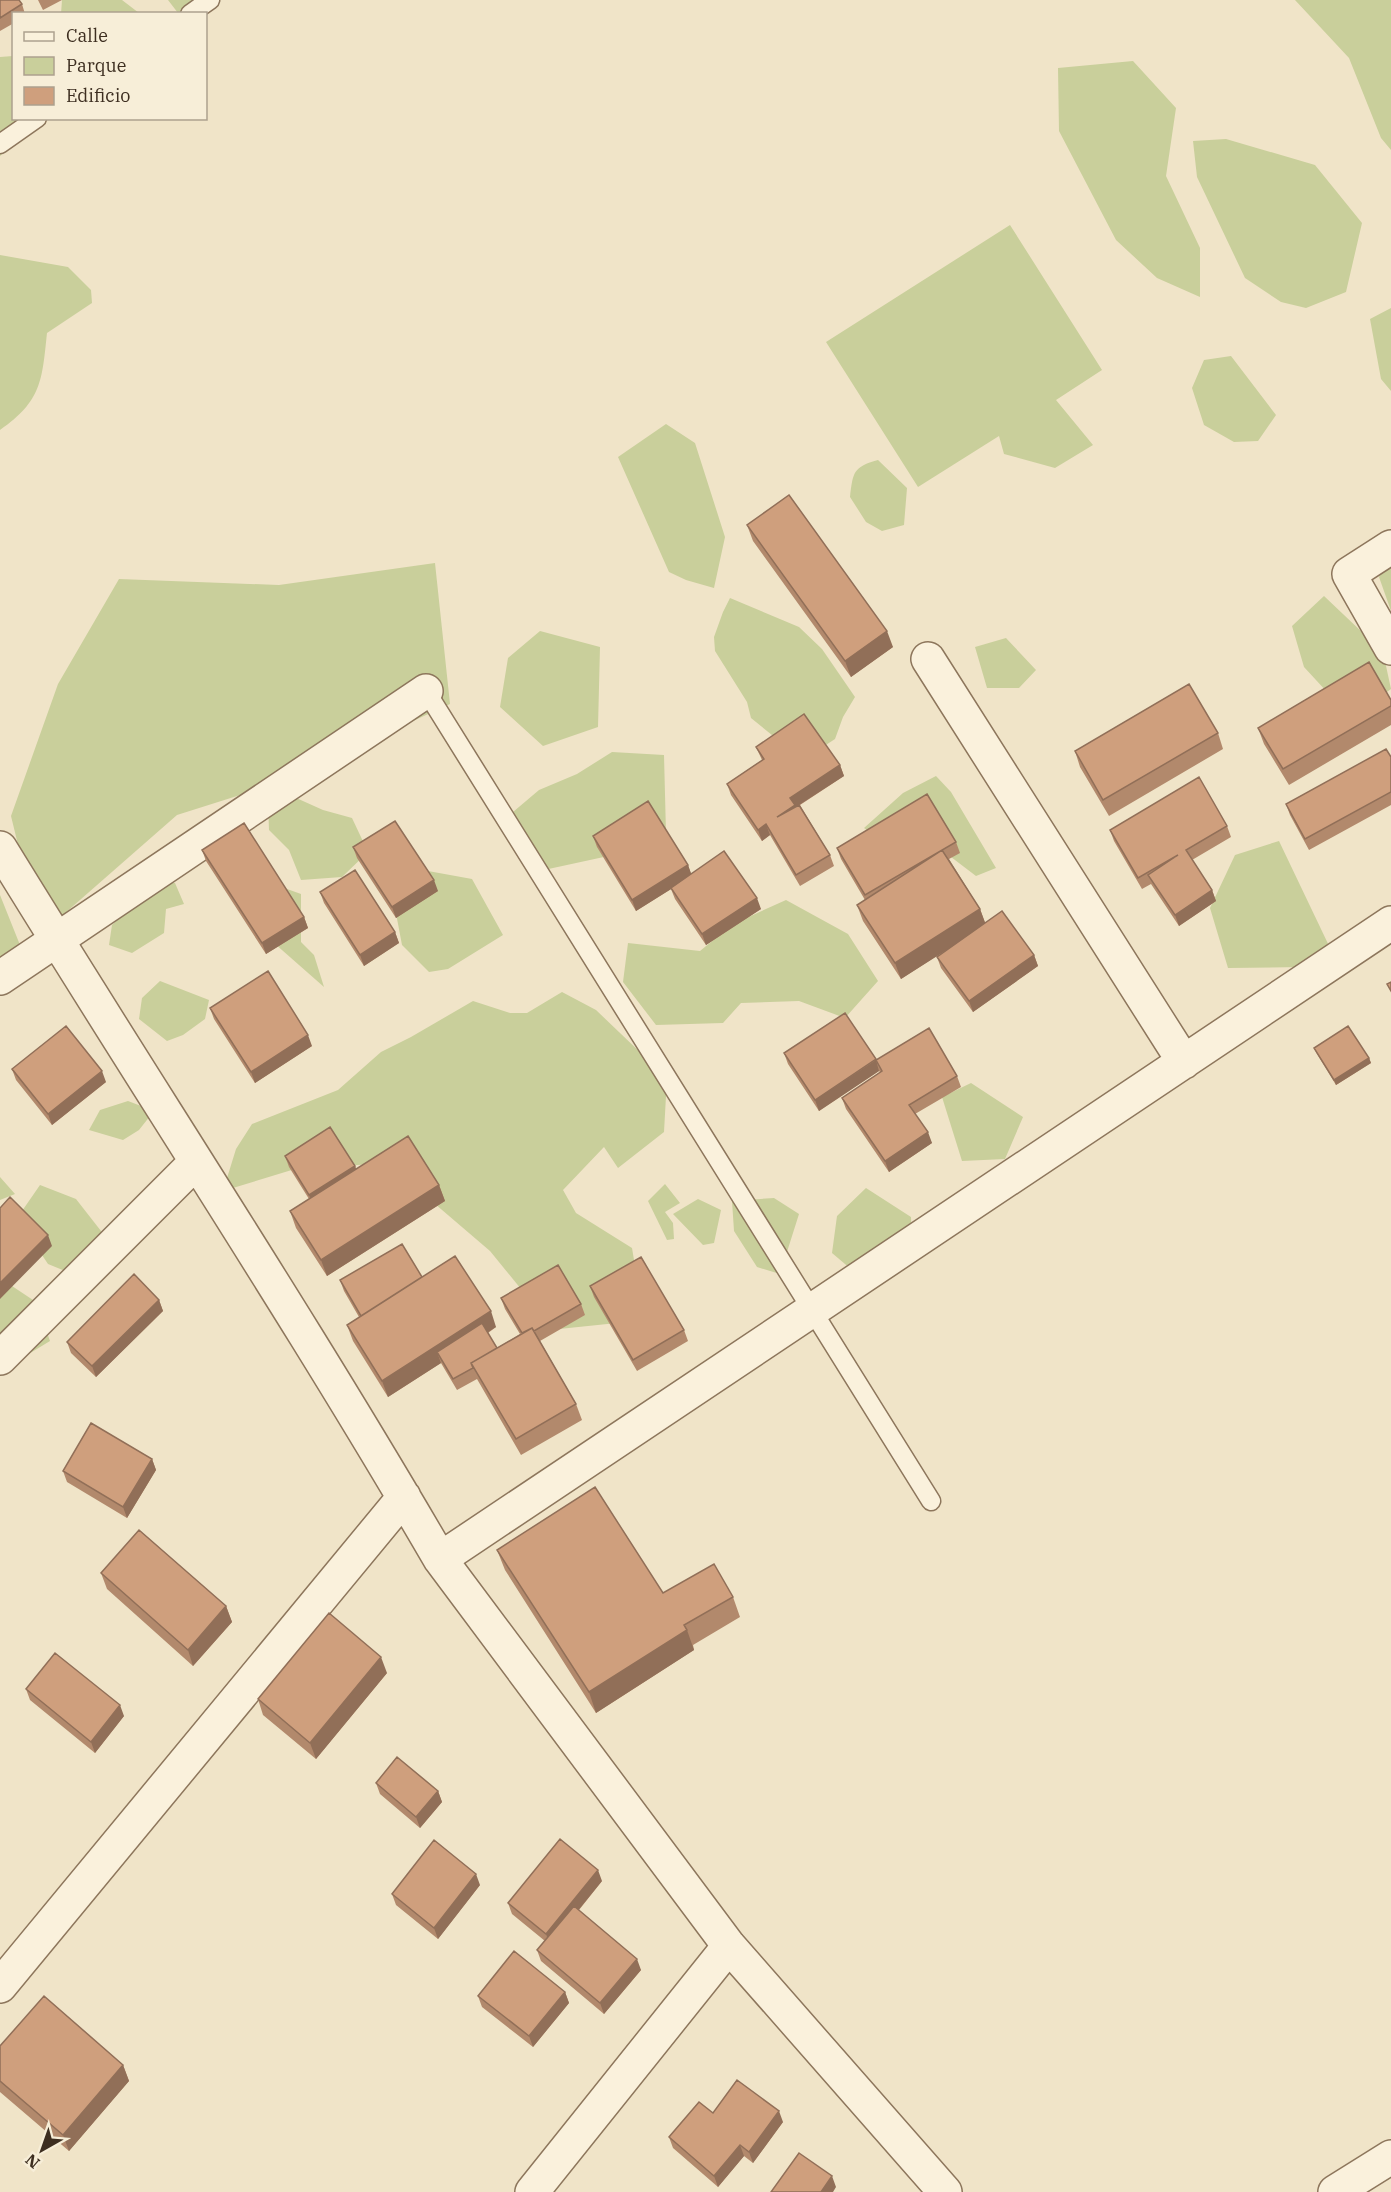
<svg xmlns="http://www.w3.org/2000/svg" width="1391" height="2192" font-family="'IBM Plex Serif',serif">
	<rect width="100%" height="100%" fill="#f0e4c8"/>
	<!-- green -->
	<path fill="#c9cf9b" d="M62,0H122L139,13L61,14Z
		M168,0H217L198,14L178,13Z
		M1295,0H1391V150L1381,138L1349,58Z
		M13,56L14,118L28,119L31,128L0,156V57Z
		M1133,61L1176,108L1166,176L1200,248V297L1157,278L1116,240L1059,131L1058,68Z
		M1226,139L1315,165L1362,223L1346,292L1306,308L1281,302L1245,278L1197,177L1193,141Z
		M1010,225L1102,370L1056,400L1093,445L1055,468L1004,454L999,436L918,487L826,342Z
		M0,255L68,267L91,290L92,303L47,333C42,380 42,401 0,430Z
		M1391,308V391L1381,379L1370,319Z
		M1231,356L1276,415L1258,441L1234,442L1204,425L1192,388L1204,360Z
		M666,424L695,443L725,537L714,588L686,580L669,572L618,457Z
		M878,460L907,488L904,525L882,531L866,522L850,497C853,472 853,467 878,460Z
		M1391,555V611L1379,577Z
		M435,563L450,704L278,783L177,815L40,935L11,816L58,684L119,579L279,585Z
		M1324,596L1383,652L1391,689L1351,718L1304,667L1292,626Z
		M730,598L799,627L822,649L855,697L843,717L835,739L803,760L751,718L747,702L715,651L714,637L723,612Z
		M540,631L600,647L598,727L543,746L500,707L508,658Z
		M1006,638L1036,670L1019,688H987L975,647Z
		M612,752L664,755L666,833L613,855L530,873L507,817L539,790L577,774Z
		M936,776L951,792L996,868L976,876L930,841L894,849L864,828L903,793Z
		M294,797L323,810L352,818L368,852L342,877L301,880L289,850L269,830L268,803Z
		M1279,841L1331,950L1303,967L1228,968L1210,908L1235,855Z
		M428,871L472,879L503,935L448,969L429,972L402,945L395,908L413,894Z
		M259,879L301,894V942L314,955L324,987L274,943Z
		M160,882L175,883L184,904L166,909L164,933L132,953L109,945L112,925L150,888Z
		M0,895L24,955L0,967Z
		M786,900L848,934L878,981L845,1018L799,1001L741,1003L723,1023L656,1025L623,982L628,943L700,951L733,924Z
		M160,981L209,1000L205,1019L183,1035L167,1041L139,1019L142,998Z
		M562,992L596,1010L667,1078L664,1132L618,1168L604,1147L563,1190L576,1213L632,1248L640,1296L617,1323L559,1329L547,1321L490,1251L407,1180L373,1164L295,1169L223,1191L236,1149L252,1124L338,1090L381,1052L411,1037L473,1001L510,1013H527Z
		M971,1083L1023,1117L1005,1159L962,1161L942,1097Z
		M128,1101L154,1111L139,1130L123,1140L89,1130L100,1110Z
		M0,1177L15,1194L0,1200Z
		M665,1184L680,1203L665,1212L673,1223L674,1239L667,1240L648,1201Z
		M40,1185L76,1199L101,1231L109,1256L70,1273L48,1264L34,1243L22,1211Z
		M866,1188L911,1217L912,1254L871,1286L832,1253L837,1216Z
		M774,1198L799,1214L780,1274L757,1267L734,1231L732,1201Z
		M698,1199L721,1210L714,1243L703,1245L673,1214Z
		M0,1278L36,1302L50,1341L22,1358L0,1359Z"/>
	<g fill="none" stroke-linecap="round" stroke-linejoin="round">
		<!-- lane casing -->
		<g stroke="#8d765c" stroke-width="21">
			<path id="lane" d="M190,14L210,0
				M0,144L37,118
				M426,691L931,1501"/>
		</g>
		<!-- street casing -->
		<g stroke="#8d765c" stroke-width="36">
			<path id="street" d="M1391,547L1349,574L1391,648
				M928,659L1184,1062
				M0,848C146,1086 300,1318 440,1559L729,1946L945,2192
				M0,978L426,691
				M0,1358L196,1162
				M440,1559L1391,923
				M0,1986L404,1497
				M532,2192L729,1946
				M1335,2192L1391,2157"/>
		</g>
		<!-- lane -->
		<use href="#lane" stroke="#faf1dc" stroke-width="18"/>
		<!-- street -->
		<use href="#street" stroke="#faf1dc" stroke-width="33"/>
	</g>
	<!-- wall -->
	<path fill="#b2896c" d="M0,0L22,4L25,14H14V23L0,31Z
		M38,0H62L43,10Z
		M747,525L893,647L851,677L753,541Z
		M1391,700V725L1289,785L1264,744L1258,728Z
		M1218,733L1223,749L1109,816L1080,767L1075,751Z
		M756,747L840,765L844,776L800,805L830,855L834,866L800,886L770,835L762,841L731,795L727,784L762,760Z
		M1391,757V805L1309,850L1290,815L1286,804Z
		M1227,826L1231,837L1192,860L1212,890L1216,901L1179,926L1151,884L1142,889L1114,841L1110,830Z
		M593,836L688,865L691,874L761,909L706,945L675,899L671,889L636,911L597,847Z
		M956,842L960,853L949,859L980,909L985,923L1034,955L1038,966L973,1012L941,968L937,957L949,948L901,979L863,921L857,905L865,900L841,859L837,848Z
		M353,847L438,891L396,918L357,858Z
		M202,850L304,917L308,928L266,954L206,861Z
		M320,892L395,932L399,943L364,966L324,903Z
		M210,1008L312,1046L255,1083L214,1019Z
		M1314,1048L1369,1058L1371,1063L1336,1085L1317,1054Z
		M784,1053L876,1060L957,1076L961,1087L915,1114L932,1143L889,1172L846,1109L842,1098L880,1072L879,1071L819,1111L788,1064Z
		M12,1069L106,1082L52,1125L16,1080Z
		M285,1156L355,1166L356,1169L439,1185L445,1201L327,1276L296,1228L290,1211L309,1199L289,1167Z
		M422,1277L496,1327L488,1333L497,1348L520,1334L505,1309L501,1298L581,1304L585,1315L540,1341L576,1404L582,1420L521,1455L477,1379L457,1390L441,1363L388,1397L353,1341L347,1325L359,1317L344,1291L340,1280Z
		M590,1286L684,1330L688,1341L637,1371L594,1297Z
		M159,1300L163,1311L96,1377L71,1353L67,1342Z
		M152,1459L156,1470L127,1518L67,1482L63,1471Z
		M497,1550L663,1593L733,1597L740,1617L693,1645L694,1650L596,1713L505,1570Z
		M101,1573L226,1606L232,1622L193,1666L107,1589Z
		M387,1673L316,1759L263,1715L258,1699Z
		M26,1689L124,1716L95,1753L30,1700Z
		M376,1783L438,1791L442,1802L420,1828L380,1794Z
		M602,1881L579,1910L641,1970L604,2014L541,1961L537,1950L545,1941L512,1914L508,1903Z
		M480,1885L438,1939L396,1905L392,1894Z
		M565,1992L569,2003L533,2047L482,2007L478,1996Z
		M0,2046L123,2065L129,2081L69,2151L0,2092Z
		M713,2113L783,2122L753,2163L744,2156L718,2187L673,2148L669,2137Z"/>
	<!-- shaded-wall -->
	<path fill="#916f58" d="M887,631L893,647L851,677L845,661Z
		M840,765L844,776L796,807L777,817L790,798Z
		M766,824L770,835L762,841L758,830Z
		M688,865L692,876L636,911L632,900Z
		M434,880L438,891L396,918L392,907Z
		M1212,890L1216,901L1179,926L1175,915Z
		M757,898L761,909L706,945L702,934Z
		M980,909L986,925L901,979L895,963Z
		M304,917L308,928L266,954L262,943Z
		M395,932L399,943L364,966L360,955Z
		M1034,955L1038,966L973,1012L969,1001Z
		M308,1035L312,1046L255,1083L251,1072Z
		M1369,1058L1371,1063L1336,1085L1334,1080Z
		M876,1060L879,1071L819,1111L815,1100Z
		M102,1071L106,1082L52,1125L48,1114Z
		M928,1132L932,1143L889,1172L885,1161Z
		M355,1166L359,1177L313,1206L309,1195Z
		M439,1185L445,1201L327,1276L321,1260Z
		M48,1235L52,1246L0,1299V1283Z
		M159,1300L163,1311L96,1377L92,1366Z
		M491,1311L496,1327L442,1362L437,1352L441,1363L388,1397L382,1381Z
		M152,1459L156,1470L127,1518L123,1507Z
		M226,1606L232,1622L193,1666L188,1650Z
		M687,1630L694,1650L596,1713L589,1692Z
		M381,1657L387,1673L316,1759L310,1743Z
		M120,1705L124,1716L95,1753L91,1742Z
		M438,1791L442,1802L420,1828L416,1817Z
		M598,1870L602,1881L550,1945L546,1934Z
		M476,1874L480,1885L438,1939L434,1928Z
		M637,1959L641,1970L604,2014L600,2003Z
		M565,1992L569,2003L533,2047L529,2036Z
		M123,2065L129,2081L69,2151L63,2135Z
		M779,2111L783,2122L753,2163L749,2152Z
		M740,2145L744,2156L718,2187L714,2176Z
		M832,2176L836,2187L833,2192H821Z"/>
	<!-- building -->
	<path fill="#cf9f7d" stroke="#916f58" stroke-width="1.5" d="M0,0H19L22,4L0,18Z
		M789,495L887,631L845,661L747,525Z
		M1369,662L1391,700V706L1283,769L1258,728Z
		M1189,684L1218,733L1103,800L1075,751Z
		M804,714L840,765L790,798L795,805L777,817L799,805L830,855L796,875L766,824L758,830L727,784L764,759L756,747Z
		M1386,749L1391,757V792L1305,839L1286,804Z
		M1199,777L1227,826L1186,850L1212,890L1175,915L1148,875L1178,855L1138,878L1110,830Z
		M927,794L956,842L865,895L837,848Z
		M648,801L688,865L632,900L593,836Z
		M395,821L434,880L392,907L353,847Z
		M244,823L304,917L262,943L202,850Z
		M942,850L980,909L895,963L857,905Z
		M724,851L757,898L702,934L671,888Z
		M355,870L395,932L360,955L320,892Z
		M1002,911L1034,955L969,1001L937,957Z
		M268,971L308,1035L251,1072L210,1008Z
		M1391,982V991L1387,984Z
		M845,1013L876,1059L815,1100L784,1053Z
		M66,1026L102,1071L48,1114L12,1069Z
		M1348,1026L1369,1058L1334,1080L1314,1048Z
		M929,1028L957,1076L909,1105L928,1132L885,1161L842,1098L882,1071L876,1060Z
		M330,1127L355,1166L309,1195L285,1156Z
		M408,1136L439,1185L321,1260L290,1211Z
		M10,1197L48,1235L0,1283V1208Z
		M402,1244L422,1277L361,1316L340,1280Z
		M455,1256L491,1311L382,1381L347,1325Z
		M641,1257L684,1330L633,1360L590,1286Z
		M558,1265L581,1304L534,1331L532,1328L522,1333L501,1298Z
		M134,1274L159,1300L92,1366L67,1342Z
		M482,1323L497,1348L471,1363L473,1368L453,1379L437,1352Z
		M532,1328L576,1404L516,1439L471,1363Z
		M91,1423L152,1459L123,1507L63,1471Z
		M595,1487L663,1593L714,1564L733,1597L684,1625L687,1630L589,1692L497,1550Z
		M139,1530L226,1606L188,1650L101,1573Z
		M329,1613L381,1657L310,1743L258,1699Z
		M55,1653L120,1705L91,1742L26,1689Z
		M397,1757L438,1791L416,1817L376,1783Z
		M560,1839L598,1870L546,1934L508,1903Z
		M434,1840L476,1874L434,1928L392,1894Z
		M574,1906L637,1959L600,2003L537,1950Z
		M514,1951L565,1992L529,2036L478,1996Z
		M44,1996L123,2065L63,2135L0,2081V2046Z
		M737,2080L779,2111L749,2152L740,2145L714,2176L669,2137L699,2102L713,2113Z
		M799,2153L832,2176L821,2192H771Z"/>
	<!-- legend -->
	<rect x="12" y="12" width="195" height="108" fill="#f7eed8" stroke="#ada18e" stroke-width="1.5"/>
	<rect x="24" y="32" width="30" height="9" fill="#faf1dc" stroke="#ada18e" stroke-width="1.5"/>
	<text x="66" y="42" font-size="18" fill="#3d2e20">Calle</text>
	<rect x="24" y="57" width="30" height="18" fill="#c9cf9b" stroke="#ada18e" stroke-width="1.5"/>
	<text x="66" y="72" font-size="18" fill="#3d2e20">Parque</text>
	<rect x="24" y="87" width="30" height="18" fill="#cf9f7d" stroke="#ada18e" stroke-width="1.5"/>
	<text x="66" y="102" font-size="18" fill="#3d2e20">Edificio</text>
	<!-- north arrow -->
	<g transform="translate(42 2150) rotate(220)" stroke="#f7eed8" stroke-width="4.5" paint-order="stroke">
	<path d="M0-4.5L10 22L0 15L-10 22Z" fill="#3d2e20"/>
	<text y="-9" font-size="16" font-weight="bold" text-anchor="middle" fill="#3d2e20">N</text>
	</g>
</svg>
